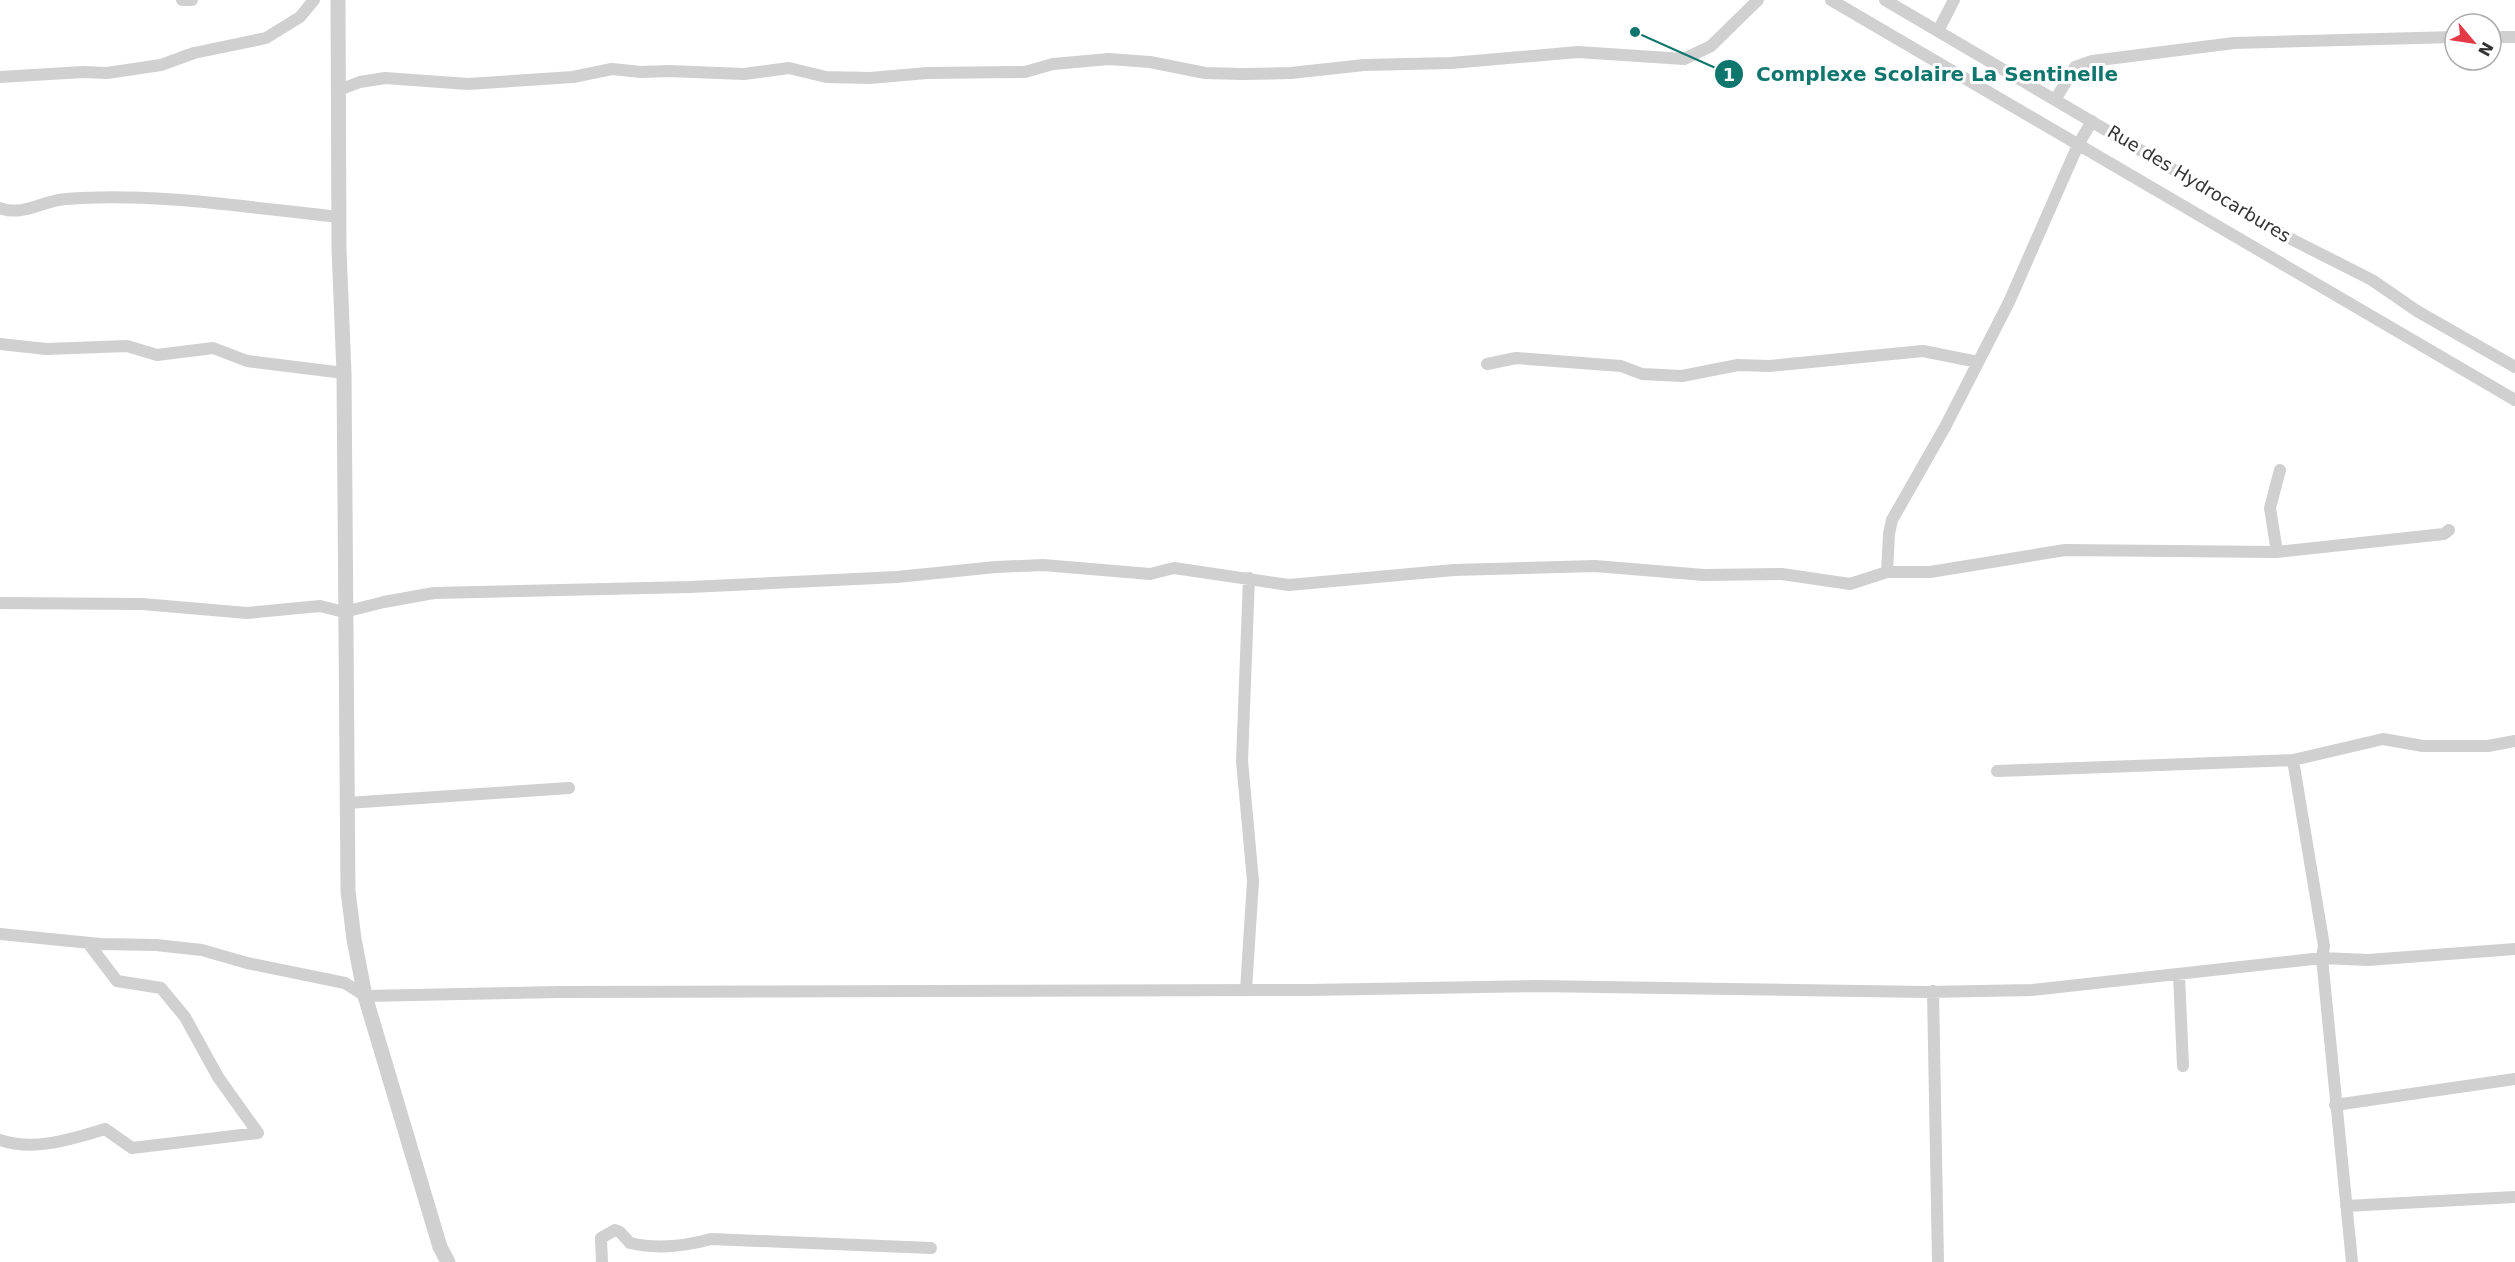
<svg xmlns="http://www.w3.org/2000/svg" width="2515" height="1262" font-family="'DejaVu Sans',sans-serif">
	<rect width="100%" height="100%" fill="#fff"/>
	<g fill="none" stroke-linecap="round" stroke-linejoin="round">
		<!-- minor -->
		<path stroke="#d0d0d0" stroke-width="12" d="M182,0H192
			M1831,0L2515,400
			M1885,0L2293,240L2372,280L2417,311L2515,367
			M1938,31L1954,0
			M2491,37H2515
			M0,77L83,72L107,73L161,65L194,53L266,38L300,17L314,0
			M339,90L360,82L385,78L468,84L573,77L612,69L641,72L669,71L744,74L789,68L826,77L870,78L927,73L1025,72L1053,64L1109,59L1150,62L1205,73L1242,74L1291,73L1364,65L1451,63L1578,52L1684,59L1711,46L1758,0
			M2055,100L2075,67L2092,61L2234,43L2455,37
			M0,208C23,217 44,200 66,199C154,192 251,208 339,217
			M0,344L46,349L127,346L157,355L213,348L247,361L344,373
			M1487,364L1516,358L1621,366L1642,374L1682,376L1738,365L1769,366L1923,351L1978,362
			M2277,552L2270,508L2280,470
			M1887,572H1930L2065,550L2277,552L2444,534L2449,530
			M0,603L142,604L247,613L320,606L344,612L384,602L434,593L690,587L897,577L996,567L1043,565L1150,574L1174,568L1289,585L1454,570L1595,566L1704,575L1782,574L1850,584L1887,572L1889,534L1892,520L1945,427L2009,302L2078,145L2092,121
			M2293,760L2324,946L2322,958L2352,1262
			M1997,771L2293,760L2383,739L2423,746H2488L2515,741
			M347,803L569,788
			M0,934L100,944L156,945L202,950L247,963L345,983L365,996L559,992L1310,990L1535,986L1927,992L2032,990L2322,958L2368,960L2515,949
			M2179,975L2183,1066
			M1246,990L1253,881L1242,761L1249,578
			M1933,991L1938,1262
			M2335,1105L2515,1079
			M0,1140C33,1152 72,1139 105,1129L132,1148L258,1133L218,1077L185,1017L161,988L117,981L88,943
			M2346,1206L2515,1197
			M602,1262L601,1238L615,1230L620,1232L630,1243C656,1249 686,1246 711,1239L931,1248"/>
		<!-- tertiary -->
		<path stroke="#d0d0d0" stroke-width="15" d="M338,0L339,249L344,373L348,891L354,939L365,996L440,1247L448,1262"/>
	</g>
	<g text-anchor="middle" stroke-width="6" stroke-linejoin="round" paint-order="stroke">
		<!-- street labels -->
		<g font-size="18" fill="#333" stroke="#fff">
			<text transform="translate(2199 184) rotate(31)" y="6">Rue des Hydrocarbures</text>
		</g>
	</g>
	<!-- callouts -->
	<path fill="none" stroke="#0f766e" stroke-width="2" d="M1635 32L1729 74"/>
	<g fill="#0f766e" stroke="#fff" stroke-width="2">
		<circle cx="1635" cy="32" r="6"/>
		<circle cx="1729" cy="74" r="15"/>
	</g>
	<g font-size="18" text-anchor="middle" font-weight="bold" fill="#fff">
		<text x="1729" y="81">1</text>
	</g>
	<g font-size="20" text-anchor="middle" font-weight="bold" fill="#0f766e" stroke="#fff" stroke-width="6" stroke-linejoin="round" paint-order="stroke">
		<text x="1937" y="81">Complexe Scolaire La Sentinelle</text>
	</g>
	<!-- north arrow -->
	<g transform="translate(2473 42) rotate(119)"><circle r="28" fill="#ffffff" stroke="#adadad" stroke-width="1.5"/>
	<path d="M0-4.5L10 22L0 15L-10 22Z" fill="#e63946"/>
	<text y="-9" font-size="16" font-weight="bold" text-anchor="middle" fill="#333333">N</text>
	</g>
</svg>
